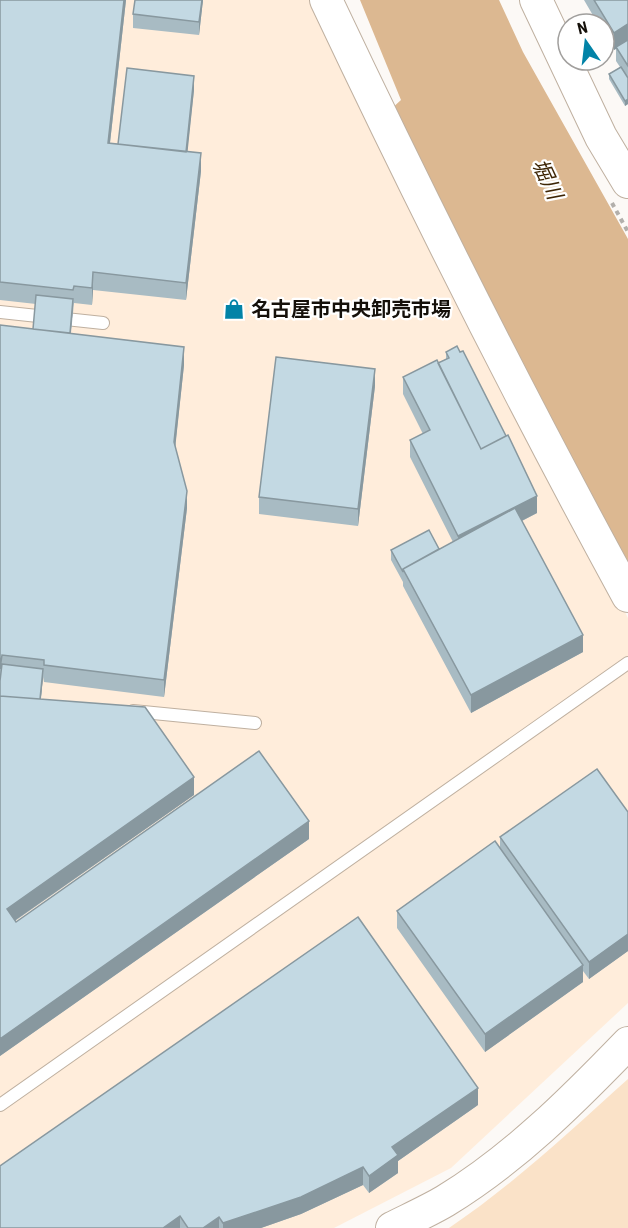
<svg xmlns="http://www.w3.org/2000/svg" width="628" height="1228" font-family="'Roboto Condensed','Noto Sans JP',sans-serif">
	<rect width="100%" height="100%" fill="#fcf9f6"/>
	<!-- built -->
	<path fill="#ffeddb" d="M0,0H309L628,618V1003L451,1168L334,1228H0Z"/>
	<!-- green -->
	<path fill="#fae2c8" d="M628,1079V1228H449C513,1185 570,1131 628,1079Z"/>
	<!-- water -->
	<path fill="#dcb891" d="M360,0H499L523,52L628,239V576L390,110L401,100Z"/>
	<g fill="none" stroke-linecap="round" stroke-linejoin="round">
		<!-- service casing -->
		<g stroke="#bfb0a0" stroke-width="14">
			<path id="service" d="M0,312L103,323
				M133,711L255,723
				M0,1105L628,663"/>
		</g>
		<!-- tertiary casing -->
		<g stroke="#bfb0a0" stroke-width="34">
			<path id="tertiary" d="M326,0C421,201 521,400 628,596
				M536,0L601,137L628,182
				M392,1228C410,1219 428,1211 445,1201C514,1159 572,1101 628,1043"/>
		</g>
		<!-- path -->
		<path stroke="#b2afab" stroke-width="4" stroke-dasharray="4.5 4.5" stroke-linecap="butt" d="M612,203L628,232"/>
		<!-- service -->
		<use href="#service" stroke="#fff" stroke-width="12"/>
		<!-- tertiary -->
		<use href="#tertiary" stroke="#fff" stroke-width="32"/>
	</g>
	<!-- wall -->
	<path fill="#a8bbc3" d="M0,0H126L110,143L118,144L194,90L187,152L201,171L186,300L93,290L92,305L74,303L71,333L184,365L175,447L187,508L164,697L44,682L43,677L41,699L194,795L15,921L16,922L309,839L0,1056V325L33,329L36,304L0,300Z
		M203,0L199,35L133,28V14Z
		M584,0H628V104L625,106L609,79V74L620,67L616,61V49L614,50L604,33V24H598Z
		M446,352L537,513L522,521L583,652L471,713L403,586V582L391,560V550L439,549L453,542L410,457V440L423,434L403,394V377L446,359Z
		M375,386L358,526L259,514V497Z
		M628,812V951L589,979L583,971V982L485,1052L397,928V911L500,849V837Z
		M478,1105L398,1161V1173L369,1193L363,1185L301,1214L261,1228H0Z"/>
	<!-- shaded-wall -->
	<path fill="#88989f" d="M124,0H126L108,160V143Z
		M202,0H203L199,35V22Z
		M628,24V41L614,50V33Z
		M194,76V90L186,167V153Z
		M628,99V104L625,106V101Z
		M201,153V171L186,300V283Z
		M93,272V290L92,305V288Z
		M73,299V308L69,349V339Z
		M184,347V365L174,459V442Z
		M375,369V386L358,526V509Z
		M187,491V508L164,697V680Z
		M537,496V513L458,553V536Z
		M583,635V652L471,713V695Z
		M43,669V678L39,715V705Z
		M194,777V795L7,926V909Z
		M309,821V839L0,1056V1039Z
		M628,934V951L589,979V962Z
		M583,965V982L485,1052V1034Z
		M478,1088V1105L398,1161V1173L369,1193V1176L392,1147Z
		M363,1167V1185L301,1214L261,1228H223V1223Z
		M180,1216V1228H163Z
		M219,1217V1228H203Z"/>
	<!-- building -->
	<path fill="#c3d9e3" stroke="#88989f" stroke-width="1.5" d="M0,0H124L108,143L201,153L186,283L93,272L92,288L74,286L73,290L0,282Z
		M135,0H202L199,22L133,14Z
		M594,0H628V24L614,33Z
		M628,40V66L616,47Z
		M621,67L628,78V99L625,101L609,74Z
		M127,68L194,76L186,152L118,144Z
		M36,295L73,299L70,333L33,329Z
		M0,325L184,347L174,442L187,491L164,680L44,665V660L2,655L0,669Z
		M457,346L460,352L463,351L506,436L481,449L438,363L449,358L446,352Z
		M276,357L375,369L358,509L259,497Z
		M437,360L481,449L508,435L537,496L458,536L410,440L430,430L403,377Z
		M515,508L583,635L471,695L403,569Z
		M429,530L439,549L403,569V572L391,550Z
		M2,664L43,669L40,699L0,696V681Z
		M0,696L145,707L194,777L7,909L16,922L259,751L309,821L0,1039Z
		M597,769L628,812V934L589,962L500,837Z
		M495,841L583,965L485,1034L397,911Z
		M358,917L478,1088L392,1147L398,1155L369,1176L363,1167L301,1197L223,1223L219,1217L203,1228H188L180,1216L163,1228H0V1166Z"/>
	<!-- icons -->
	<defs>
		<g id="shop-bare" transform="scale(1.62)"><path d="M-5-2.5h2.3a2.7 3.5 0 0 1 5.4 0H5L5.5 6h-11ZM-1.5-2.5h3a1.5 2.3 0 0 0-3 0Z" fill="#0283a7" stroke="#fff" stroke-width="2.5" paint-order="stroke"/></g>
	</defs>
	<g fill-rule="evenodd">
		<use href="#shop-bare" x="234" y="309"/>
	</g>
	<g text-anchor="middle" stroke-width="4.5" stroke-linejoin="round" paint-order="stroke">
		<!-- poi labels -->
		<g font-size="20" font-weight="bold" fill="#15100a" stroke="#fff" text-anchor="start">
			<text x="251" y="316">名古屋市中央卸売市場</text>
		</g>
		<!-- water labels -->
		<g font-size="21" font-style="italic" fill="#3e2505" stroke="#fff">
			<text transform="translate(547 179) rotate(65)" y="7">堀川</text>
		</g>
	</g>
	<!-- north arrow -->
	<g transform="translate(586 42) rotate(346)"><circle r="28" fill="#ffffff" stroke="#a19f9d" stroke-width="1.5"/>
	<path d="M0-4.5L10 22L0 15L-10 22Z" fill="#0283a7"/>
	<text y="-9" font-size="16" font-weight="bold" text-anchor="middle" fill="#15100a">N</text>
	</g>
</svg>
